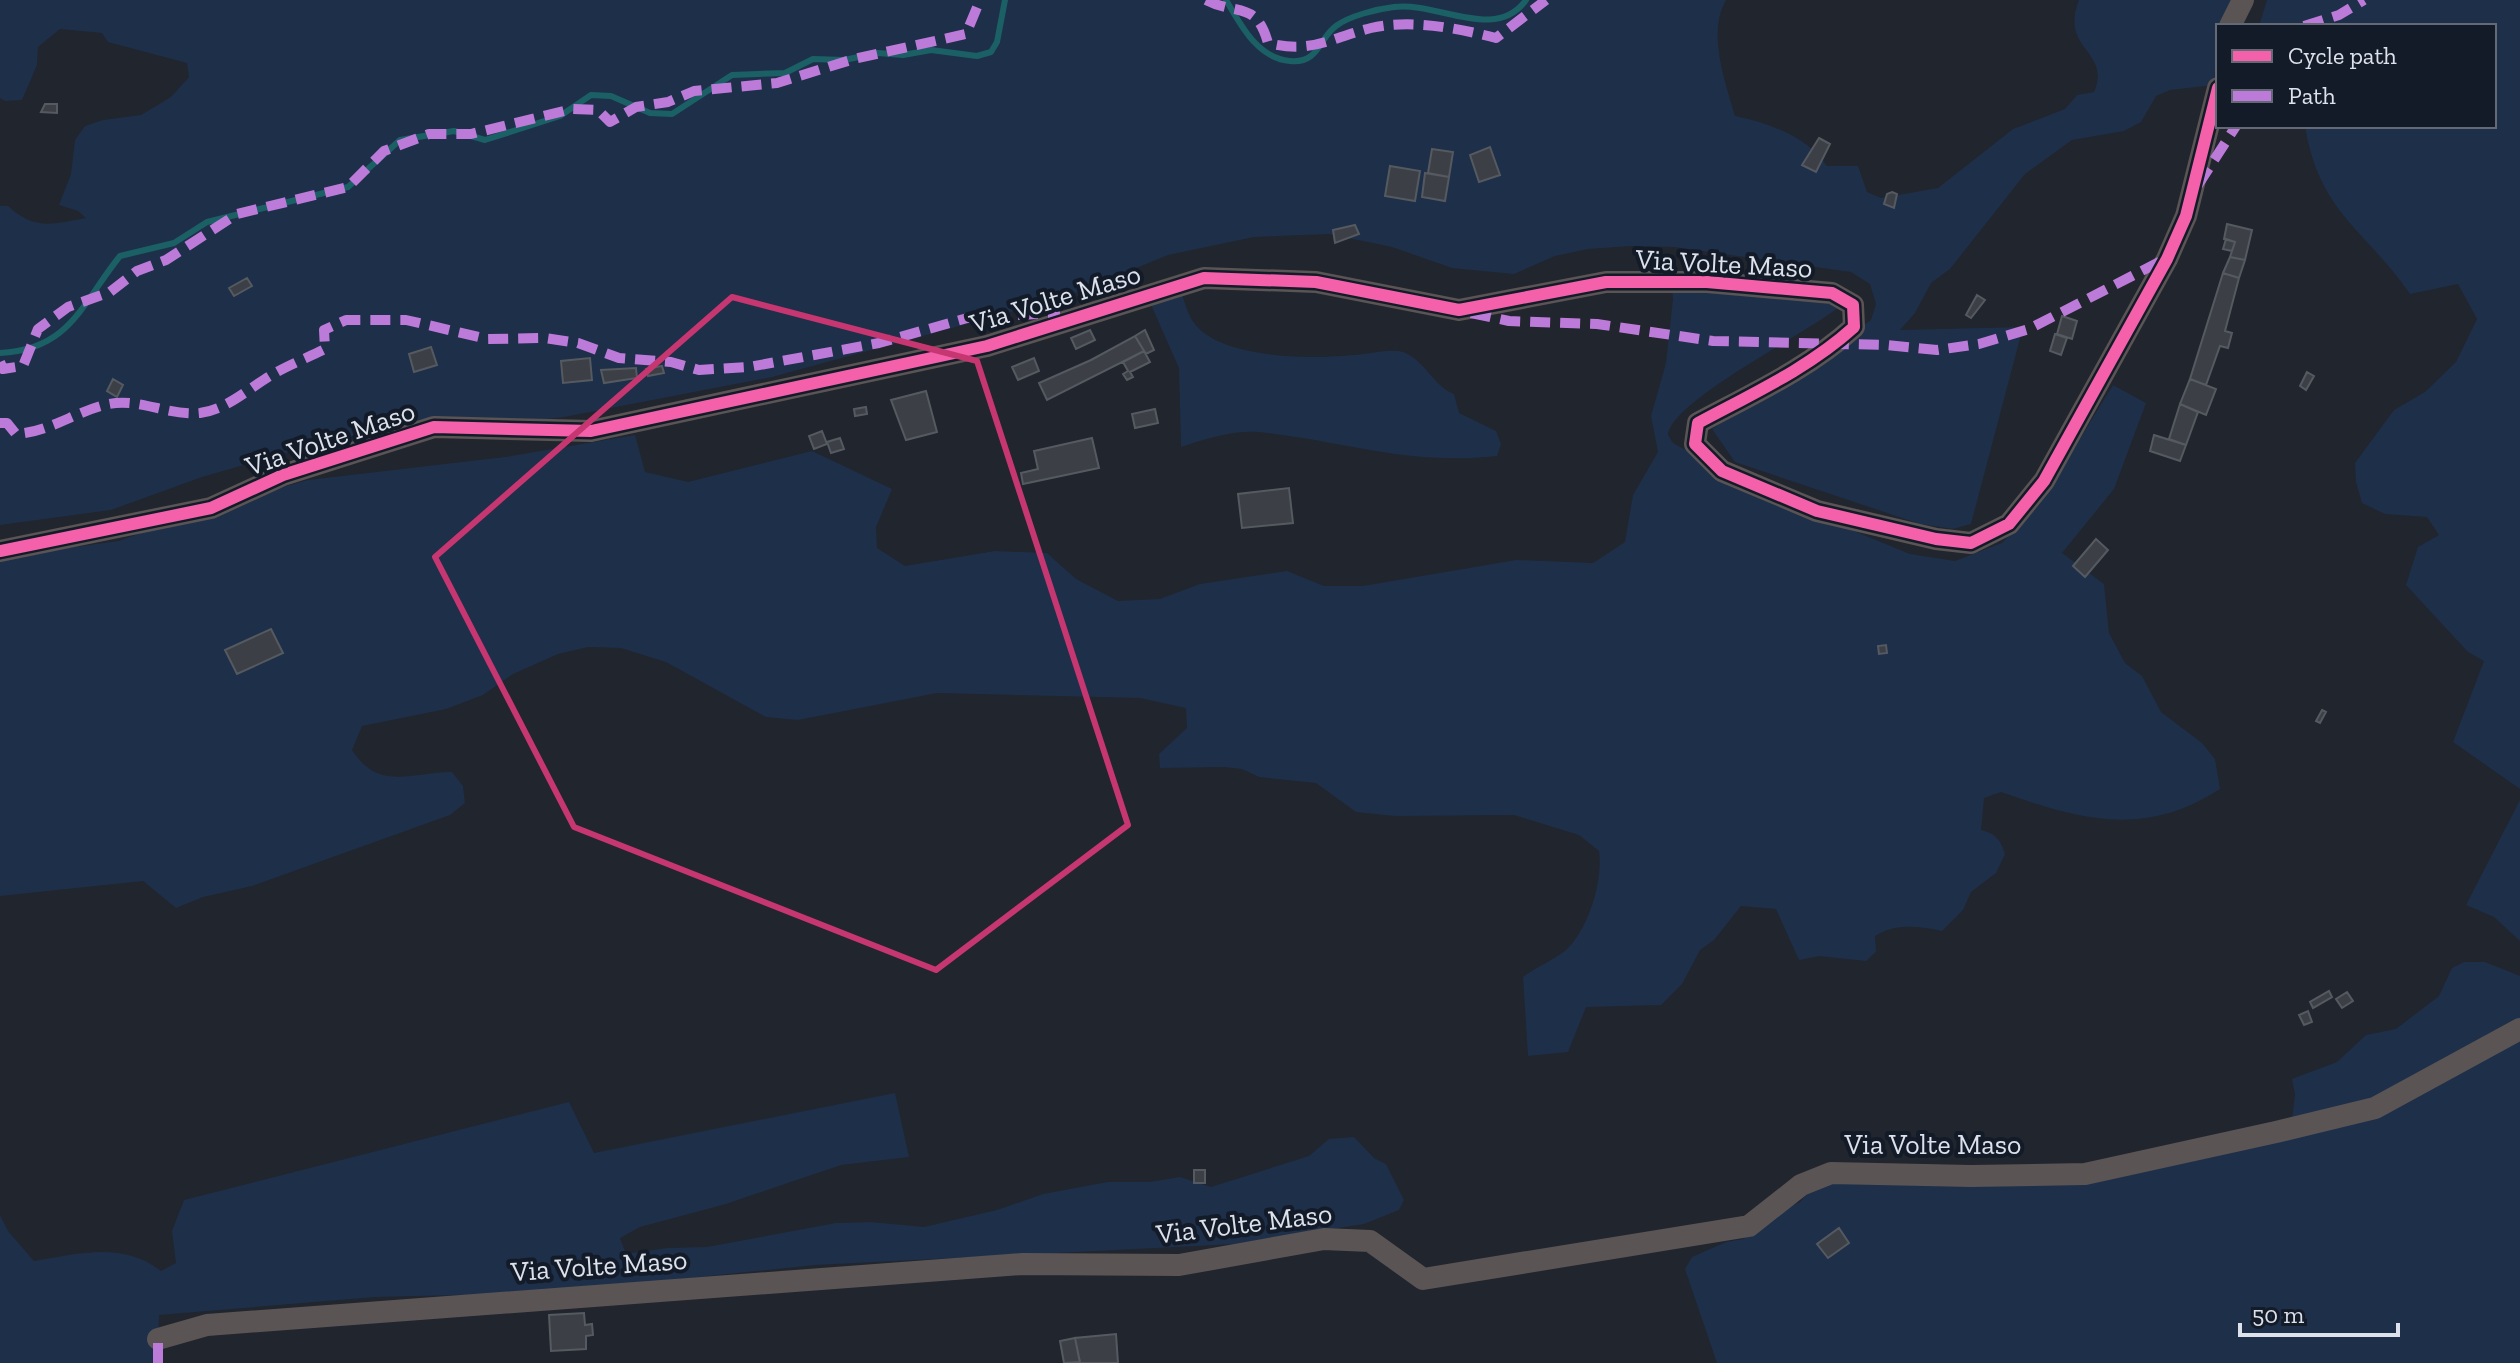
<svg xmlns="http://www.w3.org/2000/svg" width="2520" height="1363" font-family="'Zilla Slab',serif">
	<rect width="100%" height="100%" fill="#21252d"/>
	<!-- green -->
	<path fill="#1e2f4a" d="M0,0H1726C1707,33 1725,81 1735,116C1768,123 1807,136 1827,166H1858L1867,192L1881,198L1938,188L2013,129L2065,109L2077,95L2094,92C2112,50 2059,51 2079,0H2234L2226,26H2218L2214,85L2170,90L2156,96L2141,122L2124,131L2072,140L2025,174L1950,269L1931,283L1915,313L1900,330L2023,327L1971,524L1953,529L1920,524L1735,462L1712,429L1871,320L1876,304L1870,284L1851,272L1674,247L1631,246L1588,249L1555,256L1514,274L1452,268L1392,247L1329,234L1254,237L1168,255L1066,297L772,377L564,417L303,448L202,477L111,510L0,525V206H8C36,231 52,224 86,218L78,211L59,205L71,174L75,140L85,126L103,120L141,115L171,97L189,77L187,63L108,42L102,33L60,29L38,47L37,65L22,100L5,101L0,98Z
		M2267,0H2520V789L2453,742L2484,661L2468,652L2406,585L2418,547L2439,535L2427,517L2385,514L2362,503L2356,482L2355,463L2394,410L2425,392L2456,362L2477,319L2458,284L2410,294C2365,229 2319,213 2305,126H2494V26H2259Z
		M1671,278L1843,304C1812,331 1671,400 1668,435L1673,443L1771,497L1910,554L1955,561L2002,543L2039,505L2113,385L2146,403L2114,489L2062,553L2104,584L2109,633L2125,663L2142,676L2161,712L2202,743L2215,759L2220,789C2144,838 2080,820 2001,792L1984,798L1981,830C1996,834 2000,839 2005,854L1996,873L1971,892L1963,910L1942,931C1920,926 1895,923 1875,936L1876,952L1866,961L1819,956L1799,960L1776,909L1741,906L1714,940L1700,950L1682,984L1661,1005L1586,1007L1568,1052L1528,1056L1523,977C1536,967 1554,960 1566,950C1589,928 1603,881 1599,851L1579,835L1514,815L1395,816L1356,812L1316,783L1259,777L1242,769L1224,767L1160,768L1159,754L1187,728L1186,708L1140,698L937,693L798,720L766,717L666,662L621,648L588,647L558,654L513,674L483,695L446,709L362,726L352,750C379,792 412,772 452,772L463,786L465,803L450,815L252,886L203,897L176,908L143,881L0,896V557L119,541L212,507L308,480L505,457L635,435L645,472L688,482L812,451L892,489L876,527L877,548L905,566L995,551L1047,553L1076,579L1118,601L1160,599L1200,584L1287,571L1324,586H1363L1516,560L1593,563L1625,542L1633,495L1658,452L1651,416L1666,363L1673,299Z
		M1179,285C1183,296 1186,310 1192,320C1217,360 1313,359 1354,355C1368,354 1391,348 1403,352C1425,360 1432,385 1454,394L1459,413L1496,431L1501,444L1497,456C1409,466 1343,441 1259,432C1233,430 1205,439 1181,447L1179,368L1148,298Z
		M2520,800V941L2494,917L2466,905Z
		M2464,962H2485L2520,976V1363H1717L1685,1269L1692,1257L1726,1242L1743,1239L1786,1208L1800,1202L1811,1188L1846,1173L1945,1176L2112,1162L2291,1129L2295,1094L2292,1079L2337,1062L2366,1035L2396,1029L2439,996L2452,968Z
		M895,1093L909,1157L841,1165L726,1204L640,1227L620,1238L626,1254L667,1248L707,1247L836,1223L871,1222L924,1227L997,1210L1043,1194L1108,1182H1150L1180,1177L1211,1187L1309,1156L1329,1139L1354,1137L1374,1158L1386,1164L1404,1200L1399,1210L1364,1224L1235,1244L815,1265L545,1293L375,1297L159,1315L158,1363H0V1215L8,1231L34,1261C79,1254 122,1241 161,1271L176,1263L172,1231L184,1200L569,1102L594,1153Z"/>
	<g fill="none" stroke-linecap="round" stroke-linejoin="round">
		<!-- stream -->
		<path stroke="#1b6065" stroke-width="6" d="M1226,0C1241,25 1257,58 1290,61C1319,64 1319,38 1336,26C1349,16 1377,9 1394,7C1437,1 1495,43 1526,0
			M0,353C70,350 82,303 120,256L174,243L207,222L348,187L400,140L454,131L485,140L560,116L591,95L611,96L650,113L672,114L732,75L785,73L813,59L844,60L878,53L903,55L931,50L977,56L991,52L997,42L1005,0"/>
	</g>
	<!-- building -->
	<path fill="#3c4046" stroke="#555960" stroke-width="2" d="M45,104H57V113L41,112Z
		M1819,138L1830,144L1816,172L1802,165Z
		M1490,147L1500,175L1479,182L1470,155Z
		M1432,149L1453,152L1449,177L1428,173Z
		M1390,166L1420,171L1415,201L1385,196Z
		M1425,173L1449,177L1445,201L1422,197Z
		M1892,192L1897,194L1894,208L1884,204L1887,194Z
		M2227,224L2252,230L2245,260L2230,257L2235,242L2224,239Z
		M1355,225L1359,234L1335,243L1333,230Z
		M2226,239L2235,242L2232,251L2223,249Z
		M2230,257L2245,260L2239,278L2223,273Z
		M2223,273L2239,278L2225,331L2232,333L2228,348L2220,346L2206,385L2190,379Z
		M247,278L252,286L234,296L229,288Z
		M1977,295L1985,300L1971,318L1966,315Z
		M2062,316L2077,321L2072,339L2057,334Z
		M1090,330L1095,340L1076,349L1071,338Z
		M1145,330L1154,350L1146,354L1135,336Z
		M2055,334L2067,338L2061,355L2050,351Z
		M1135,336L1144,351L1047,400L1039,383L1091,360Z
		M431,347L437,365L414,372L409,354Z
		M1144,351L1150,362L1130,372L1133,377L1127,380L1123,374L1128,371L1123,362Z
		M590,358L592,380L563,383L561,361Z
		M1034,358L1039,371L1018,380L1012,367Z
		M662,366L664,373L648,376L646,369Z
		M636,368L637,378L604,383L601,370Z
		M2307,372L2314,376L2306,390L2300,386Z
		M113,379L123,385L117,397L107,391Z
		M2190,379L2216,389L2206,415L2180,404Z
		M926,391L937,432L906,440L891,400Z
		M2180,404L2198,412L2186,445L2169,439Z
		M866,407L867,414L855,416L854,409Z
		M1155,409L1158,423L1135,428L1132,414Z
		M822,431L827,444L814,449L809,436Z
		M2154,435L2186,445L2180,461L2150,451Z
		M840,438L844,449L831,453L827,442Z
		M1092,438L1099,468L1023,484L1021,473L1038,469L1034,451Z
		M1289,488L1293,523L1242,528L1238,494Z
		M2096,539L2108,550L2085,577L2073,566Z
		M271,629L283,653L237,674L225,650Z
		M1886,645L1887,653L1879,654L1878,646Z
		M2322,710L2326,712L2320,723L2316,721Z
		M2329,991L2332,997L2313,1008L2310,1002Z
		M2347,992L2353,1001L2342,1008L2336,999Z
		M2308,1011L2312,1022L2304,1025L2299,1015Z
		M1194,1170H1205V1183H1194Z
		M1839,1228L1849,1243L1828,1258L1817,1244Z
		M584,1313L585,1325L592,1324L593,1335L586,1336V1349L551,1351L549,1315Z
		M1116,1334L1118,1363H1080L1075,1338Z
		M1075,1338L1080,1362L1064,1363L1060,1341Z"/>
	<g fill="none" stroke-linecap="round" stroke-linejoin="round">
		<!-- minor -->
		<path stroke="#5a5454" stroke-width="22" d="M2230,26L2243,0
			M0,551L211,508L283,475L434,427L591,431L987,346L1204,278L1316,282L1459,310L1606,282H1707L1832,293L1853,305L1854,327C1809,368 1752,394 1698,423L1695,444L1722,471L1817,511L1936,539L1971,543L2009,524L2044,481L2167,259L2186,216L2218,88
			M158,1339L207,1325L1022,1264L1179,1265L1324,1239L1370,1241L1423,1279L1749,1226L1801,1185L1831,1173L1971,1176L2085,1174L2276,1132L2375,1108L2520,1029"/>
		<!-- quiet -->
		<path stroke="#bd7bd9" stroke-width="10" stroke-dasharray="20 10" stroke-linecap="butt" d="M1206,0C1237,16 1256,0 1268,43C1312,54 1330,38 1371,28C1411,19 1457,28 1496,38L1546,0
			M2304,26L2339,15L2364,0
			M2198,185L2236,126
			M1471,313L1509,321L1597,324L1713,341L1886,345L1937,350L1979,344L2029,329L2165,259
			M0,362L3,369L23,366L38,329L68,307L110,292L137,271L166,260L237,214L348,187L384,151L429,134H471L572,109L598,110L610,122L636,107L668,102L694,91L777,83L854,59L966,34L980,0
			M0,423H7L16,434C50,432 76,411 109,404C140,398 168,416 200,413C229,409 251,386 275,373C291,364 309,357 325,349L324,330L346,320H406L488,339L545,338L578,343L619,358L671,362L699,370L749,367L879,343L971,317L1060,313
			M158,1363V1339"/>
		<!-- cycleway casing -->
		<g stroke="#131b28" stroke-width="17">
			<path id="cycleway" d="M0,551L211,508L283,475L434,427L591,431L987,346L1204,278L1316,282L1459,310L1606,282H1707L1832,293L1853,305L1854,327C1809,368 1752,394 1698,423L1695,444L1722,471L1817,511L1936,539L1971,543L2009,524L2044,481L2167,259L2186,216L2218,88"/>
		</g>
		<!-- cycleway -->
		<use href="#cycleway" stroke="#f560ab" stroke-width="12"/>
	</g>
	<!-- marked area -->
	<path fill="none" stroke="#c63671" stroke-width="6" stroke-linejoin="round" d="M732,297L977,361L1128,825L936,970L574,827L435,557Z"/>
	<g text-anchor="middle" stroke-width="8" stroke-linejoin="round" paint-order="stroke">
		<!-- street labels -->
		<g font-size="28" fill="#dce1eb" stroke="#131b28">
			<text transform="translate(1724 263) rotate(3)" y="10">Via Volte Maso</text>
			<text transform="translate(1055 298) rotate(-17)" y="10">Via Volte Maso</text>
			<text transform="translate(330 438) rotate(-19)" y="10">Via Volte Maso</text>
			<text x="1933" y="1154">Via Volte Maso</text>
			<text transform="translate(1244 1223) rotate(-7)" y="10">Via Volte Maso</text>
			<text transform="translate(599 1265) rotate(-4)" y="10">Via Volte Maso</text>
		</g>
	</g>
	<!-- legend -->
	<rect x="2216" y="24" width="280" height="104" fill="#131b28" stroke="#636a76" stroke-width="2"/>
	<rect x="2232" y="50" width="40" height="12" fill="#f560ab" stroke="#636a76" stroke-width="2"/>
	<text x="2288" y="64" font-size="24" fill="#dce1eb">Cycle path</text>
	<rect x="2232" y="90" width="40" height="12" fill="#bd7bd9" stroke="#636a76" stroke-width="2"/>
	<text x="2288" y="104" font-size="24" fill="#dce1eb">Path</text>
	<!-- scale -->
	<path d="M2240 1323v12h158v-12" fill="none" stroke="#dce1eb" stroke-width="4"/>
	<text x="2252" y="1323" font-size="24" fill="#dce1eb" stroke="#131b28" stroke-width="6" paint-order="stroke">50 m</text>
</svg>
